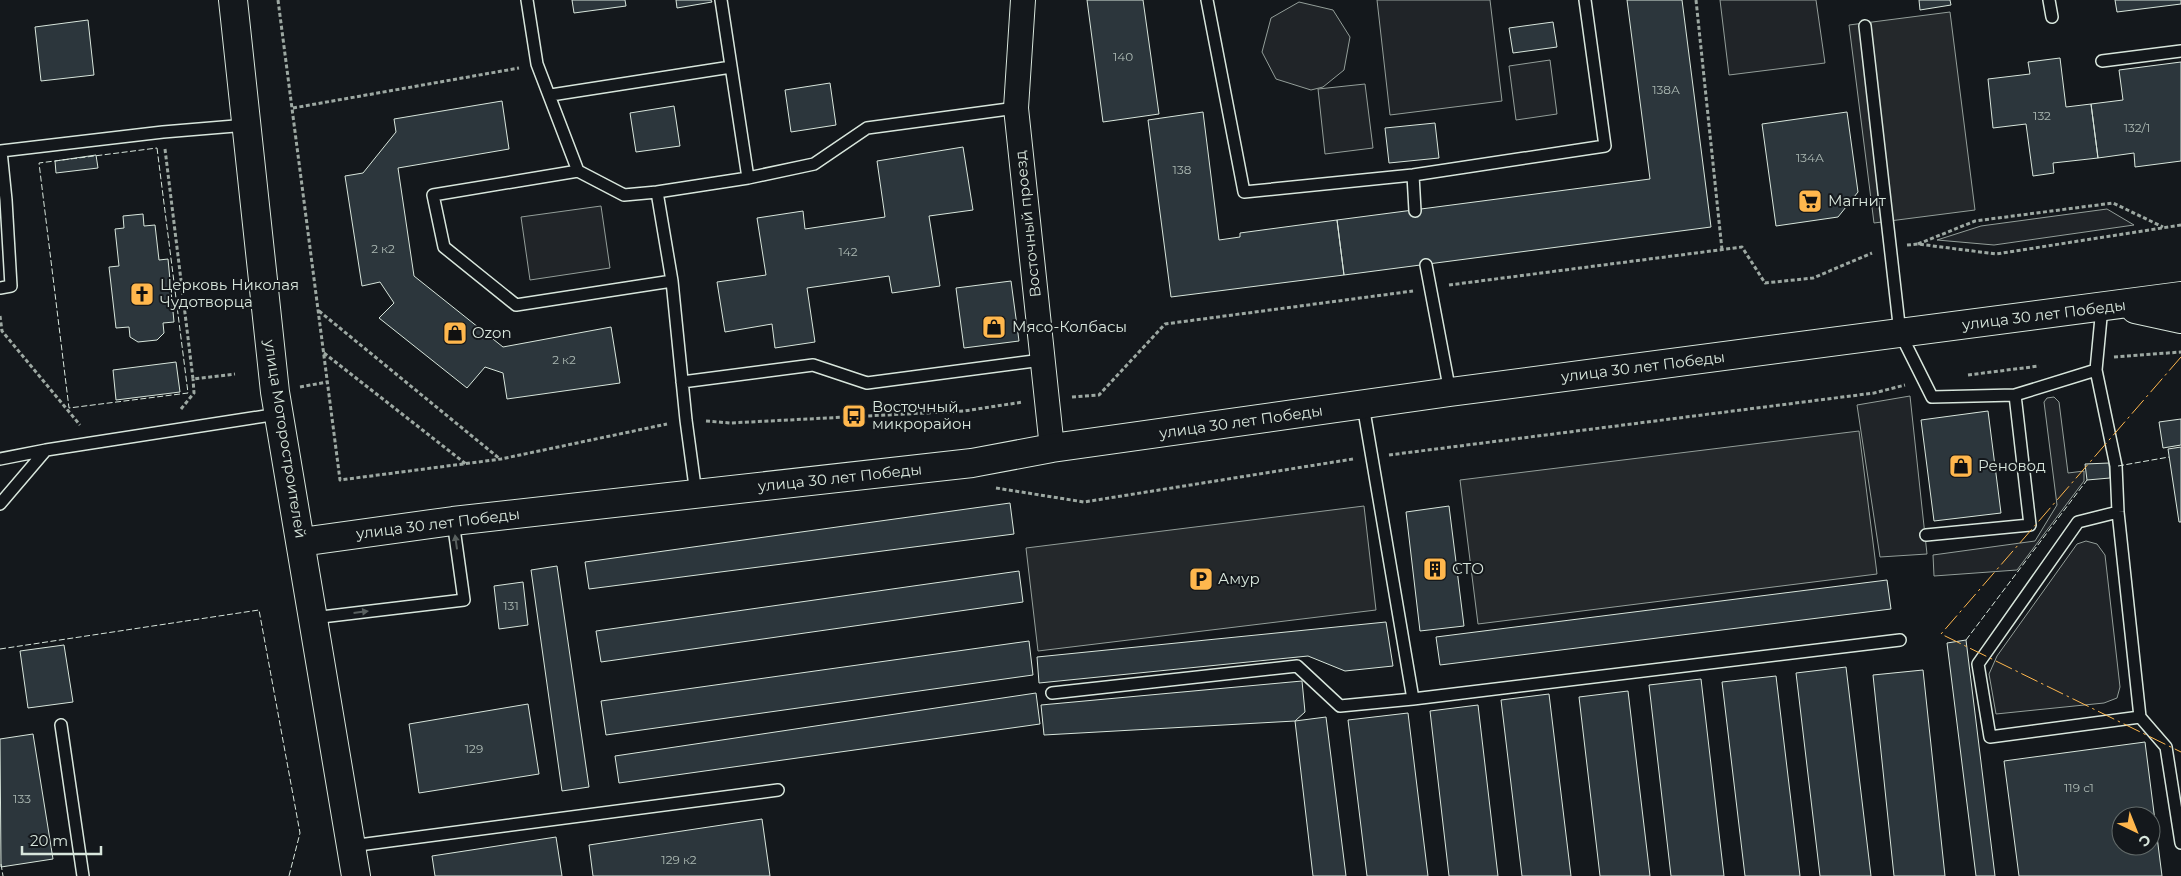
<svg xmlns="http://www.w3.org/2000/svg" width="2181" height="876" font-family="Montserrat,sans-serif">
	<rect width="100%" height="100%" fill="#14181c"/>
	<!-- green -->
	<path fill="#202428" stroke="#939e99" d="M1377,0H1490L1502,101L1390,115Z
		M1720,0H1816L1825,63L1729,75Z
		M1299,2L1333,10L1350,37L1344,70L1323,87L1311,90L1276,79L1262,52L1271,18Z
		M1550,60L1557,114L1516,120L1509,66Z
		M1365,84L1373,148L1325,154L1318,89Z
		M601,206L610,268L530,280L521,217Z
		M2107,209L2134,225L1994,245L1937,240L1981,226Z
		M1910,396L1927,554L1880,557L1857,405Z
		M2054,397L2059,402L2068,473L2084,471V481L2017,570L1934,576L1933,555L2035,541L2057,505L2044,402L2047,398Z
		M2086,541L2097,544L2105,555L2120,687L2117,698L2104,703L1996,714L1989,674L1997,656L2077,544Z"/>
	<!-- parking -->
	<path fill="#24282b" stroke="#939e99" d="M1950,12L1975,210L1874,223L1849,25Z
		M1859,431L1877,574L1478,624L1460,480Z
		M1364,506L1376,610L1038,651L1026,548Z"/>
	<!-- building -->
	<path fill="#2c363c" stroke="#d8e6dc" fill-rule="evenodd" d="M572,0H625L626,6L574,13Z
		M676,0H711L712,2L677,8Z
		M1087,0H1143L1159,114L1103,122Z
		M1627,0H1682L1711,227L1344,275L1337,220L1650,179Z
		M1919,0H1950L1951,5L1920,10Z
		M2115,0H2181V4L2117,12Z
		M88,20L94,75L41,81L35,27Z
		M1553,22L1557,47L1513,53L1509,28Z
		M2060,58L2066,107L2091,104L2098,158L2053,163L2054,173L2033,176L2026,124L1993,128L1988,79L2030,74L2028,62Z
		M2181,62V161L2135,167L2134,153L2098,158L2091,104L2123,100L2119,70Z
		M830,83L836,125L791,132L785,90Z
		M502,101L509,149L398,168L414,276L503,347L611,327L620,383L507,399L503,373L485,367L467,388L379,318L394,303L380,282L362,286L345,176L363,173L396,132L394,119Z
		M674,106L680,146L636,152L630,113Z
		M1203,112L1219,240L1240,237V233L1337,220L1344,275L1171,297L1148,120Z
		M1847,112L1858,192L1838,217L1776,226L1762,124Z
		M1435,123L1439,158L1389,163L1385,128Z
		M963,147L973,210L929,216L940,286L892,293L889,276L807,288L815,342L775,348L772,324L725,332L717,282L766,275L757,218L803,211L805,229L885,217L877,161Z
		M96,155L98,168L56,173L55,161Z
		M143,214L144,226L155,225L159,260L168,259L174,322L163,323L164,333L157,340L138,342L130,337L129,327L116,328L109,267L119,266L115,229L124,228L123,216Z
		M1011,281L1019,341L964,348L956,288Z
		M176,362L180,392L116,400L113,370Z
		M1988,411L2001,513L1934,521L1921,420Z
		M2181,419V445L2163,448L2159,422Z
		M2181,447V522H2179L2168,449Z
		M2109,463L2110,478L2087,480L2085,464Z
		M1010,503L1014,534L589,589L585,562Z
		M1449,506L1464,626L1420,631L1406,512Z
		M557,566L589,787L562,791L531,570Z
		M1019,571L1023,602L601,662L596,631Z
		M1887,580L1891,609L1440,665L1436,637Z
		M523,582L528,625L499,629L494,586Z
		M1386,622L1393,666L1345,671L1308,656L1039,683L1037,657Z
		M1966,640L1995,876H1976L1947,643Z
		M1029,641L1033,675L606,735L601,701Z
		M64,645L73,702L28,708L20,651Z
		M1846,667L1871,876H1820L1796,673Z
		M1923,670L1945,876H1894L1873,675Z
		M1776,676L1800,876H1745L1722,682Z
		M1701,679L1724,876H1671L1649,685Z
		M1302,681L1305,712L1295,721L1044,735L1041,705Z
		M1628,691L1650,876H1600L1579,697Z
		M1036,693L1040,724L619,783L615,756Z
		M1549,694L1571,876H1522L1501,700Z
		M528,704L539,774L419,793L409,724Z
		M1478,705L1498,876H1449L1430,711Z
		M1408,713L1428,876H1367L1348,720Z
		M1326,717L1346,876H1313L1295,721Z
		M33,734L53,859L1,867L0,739Z
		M2145,742L2162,876H2019L2004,761ZM2121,816H2151V846H2121Z
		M762,819L770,876H593L589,845Z
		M556,837L562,876H435L432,856Z"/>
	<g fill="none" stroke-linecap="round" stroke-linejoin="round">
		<!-- lane casing -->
		<g stroke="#d8e6dc" stroke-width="14">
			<path id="lane" d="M527,0L537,64L578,171L624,195L657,192L672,281L686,420L696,494
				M1207,0L1244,192L1413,175L1605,146L1585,0
				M2049,0L2052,17
				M1865,26L1900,333L1932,397L2015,395L2096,370
				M2102,61L2181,51
				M551,95L731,67
				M578,171L433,195L444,247L516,305L672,281
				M1413,175L1415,211
				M748,178L814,164L867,128L1016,108
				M657,192L748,178L721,0
				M1426,265L1450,392
				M0,288L11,286L6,200L1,151L163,132L247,125
				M2102,307L2096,370L2116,466L2118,512L2140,717L1990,737L1978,664L2078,522L2118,512
				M682,382L813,365L867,383L1042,360
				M0,459L46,450
				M0,504L46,450L278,414
				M1926,535L2030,525L2015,395
				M313,618L464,600L453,521
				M1052,693L1297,666L1340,706L1413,699L1363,405
				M1413,699L1900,640
				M2140,717L2166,747L2181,843
				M61,725L83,876
				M351,846L778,790"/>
		</g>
		<!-- street casing -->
		<g stroke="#d8e6dc" stroke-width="26">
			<path id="street" d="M1023,0L1016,108L1052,448"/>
		</g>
		<!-- secondary casing -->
		<g stroke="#d8e6dc" stroke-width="30">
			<path id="secondary" d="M233,0L275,392L356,876
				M2135,309L2181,319
				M301,542L453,521L972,463L1052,448L1450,392L2181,296"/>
		</g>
		<!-- path -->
		<path stroke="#9da8a2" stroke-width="3" stroke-dasharray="4 2.5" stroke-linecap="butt" d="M278,0L340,480L501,459L667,424
			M1696,0L1722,250
			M293,108L519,68
			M165,149L193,379L235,374
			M1918,244L1975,221L2113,203L2163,227
			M1907,245L1918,244L1996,254L2181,225
			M1449,285L1742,247L1765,283L1813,278L1872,253
			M319,311L500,459
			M0,316L2,331L80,425
			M324,353L466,464
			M2114,357L2181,352
			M1968,375L2039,366
			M300,387L327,382
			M1072,397L1099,395L1165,324L1413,291
			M181,409L194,393L193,379
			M706,421L730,423L964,411L1023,402
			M1389,455L1874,393L1905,385
			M996,488L1084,502L1353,459"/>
		<!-- lane -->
		<use href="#lane" stroke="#14181c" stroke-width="11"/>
		<!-- street -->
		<use href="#street" stroke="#14181c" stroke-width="24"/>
		<!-- secondary -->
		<use href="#secondary" stroke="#14181c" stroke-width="28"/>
		<!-- fence -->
		<path stroke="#d8e6dc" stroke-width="1" stroke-dasharray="6 2.5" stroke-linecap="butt" d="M157,148L188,393L69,408L39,163Z
			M2118,466L2169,457
			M1966,640L2087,480
			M0,649L259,610L300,833L289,876
			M1,864L3,876"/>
		<!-- power -->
		<path stroke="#ffb74d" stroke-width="1" stroke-dasharray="18 4 2.5 4" stroke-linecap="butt" d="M2181,357L1941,634L2181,752"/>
	</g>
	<!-- one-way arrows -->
	<defs><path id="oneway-solid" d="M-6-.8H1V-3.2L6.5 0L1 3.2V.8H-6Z" transform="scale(1.25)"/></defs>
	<g fill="#59605f">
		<use href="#oneway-solid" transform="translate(456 542) rotate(-98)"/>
		<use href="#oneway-solid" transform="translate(361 612) rotate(-7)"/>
	</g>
	<!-- icons -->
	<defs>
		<g id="supermarket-square" transform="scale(1.25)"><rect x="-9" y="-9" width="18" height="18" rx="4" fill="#ffb74d" stroke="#14181c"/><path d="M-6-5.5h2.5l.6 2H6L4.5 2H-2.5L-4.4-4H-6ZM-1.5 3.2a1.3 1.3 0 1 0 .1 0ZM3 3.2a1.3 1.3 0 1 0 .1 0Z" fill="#111"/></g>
		<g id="church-square" transform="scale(1.25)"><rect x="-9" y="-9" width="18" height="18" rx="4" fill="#ffb74d" stroke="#14181c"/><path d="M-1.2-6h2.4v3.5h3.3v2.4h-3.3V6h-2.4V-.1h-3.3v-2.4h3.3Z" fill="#111"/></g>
		<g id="shop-square" transform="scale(1.25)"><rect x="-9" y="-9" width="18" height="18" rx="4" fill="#ffb74d" stroke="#14181c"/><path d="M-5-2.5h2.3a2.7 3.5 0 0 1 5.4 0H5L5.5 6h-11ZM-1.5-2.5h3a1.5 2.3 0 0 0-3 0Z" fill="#111"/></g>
		<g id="bus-square" transform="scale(1.25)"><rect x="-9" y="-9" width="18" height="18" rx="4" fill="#ffb74d" stroke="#14181c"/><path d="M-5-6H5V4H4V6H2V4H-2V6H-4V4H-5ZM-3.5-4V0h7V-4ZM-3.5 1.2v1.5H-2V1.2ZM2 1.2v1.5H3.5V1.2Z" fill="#111"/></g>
		<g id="building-square" transform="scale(1.25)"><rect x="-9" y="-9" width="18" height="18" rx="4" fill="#ffb74d" stroke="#14181c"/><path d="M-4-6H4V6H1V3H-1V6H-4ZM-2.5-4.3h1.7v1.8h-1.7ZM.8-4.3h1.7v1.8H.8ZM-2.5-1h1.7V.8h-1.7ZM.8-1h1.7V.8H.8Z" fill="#111"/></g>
		<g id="parking-square" transform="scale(1.25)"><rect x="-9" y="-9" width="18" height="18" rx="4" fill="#ffb74d" stroke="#14181c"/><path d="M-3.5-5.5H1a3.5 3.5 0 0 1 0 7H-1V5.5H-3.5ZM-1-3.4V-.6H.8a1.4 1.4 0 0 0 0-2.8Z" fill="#111"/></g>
	</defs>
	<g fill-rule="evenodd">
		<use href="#supermarket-square" x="1810" y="201"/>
		<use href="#church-square" x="142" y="294"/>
		<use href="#shop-square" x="994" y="327"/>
		<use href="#shop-square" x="455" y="333"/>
		<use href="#bus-square" x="854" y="416"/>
		<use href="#shop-square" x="1961" y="466"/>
		<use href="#building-square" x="1435" y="569"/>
		<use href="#parking-square" x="1201" y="579"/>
	</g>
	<g text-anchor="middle" stroke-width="4" stroke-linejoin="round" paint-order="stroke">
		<!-- number labels -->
		<g font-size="12" fill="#adbab4">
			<text x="1123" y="61">140</text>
			<text x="1666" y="94">138А</text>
			<text x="2042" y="120">132</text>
			<text x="2137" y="132">132/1</text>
			<text x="1810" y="162">134А</text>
			<text x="1182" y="174">138</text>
			<text x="383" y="253">2 к2</text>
			<text x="848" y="256">142</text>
			<text x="564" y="364">2 к2</text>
			<text x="511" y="610">131</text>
			<text x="474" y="753">129</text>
			<text x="2079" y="792">119 с1</text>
			<text x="22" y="803">133</text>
			<text x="679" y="864">129 к2</text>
		</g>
		<!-- poi labels -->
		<g font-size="15" fill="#d8e6dc" stroke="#14181c" text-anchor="start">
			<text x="1828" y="206">Магнит</text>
			<text x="160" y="290">Церковь Николая<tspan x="160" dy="17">Чудотворца</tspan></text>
			<text x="1012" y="332">Мясо-Колбасы</text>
			<text x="472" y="338">Ozon</text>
			<text x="872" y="412">Восточный<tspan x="872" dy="17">микрорайон</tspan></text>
			<text x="1978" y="471">Реновод</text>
			<text x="1452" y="574">СТО</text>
			<text x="1218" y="584">Амур</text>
		</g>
		<!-- street labels -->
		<g font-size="15" fill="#d8e6dc" stroke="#14181c">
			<text transform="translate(1028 224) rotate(-96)" y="5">Восточный проезд</text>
			<text transform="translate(2044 315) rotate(-7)" y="5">улица 30 лет Победы</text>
			<text transform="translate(1643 367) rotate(-7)" y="5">улица 30 лет Победы</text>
			<text transform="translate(1241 422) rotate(-8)" y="5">улица 30 лет Победы</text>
			<text transform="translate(285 439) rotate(81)" y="5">улица Моторостроителей</text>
			<text transform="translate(840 478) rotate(-6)" y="5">улица 30 лет Победы</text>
			<text transform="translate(438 524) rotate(-7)" y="5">улица 30 лет Победы</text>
		</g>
	</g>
	<!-- north arrow -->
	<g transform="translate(2136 831) rotate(137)"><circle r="24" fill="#14181c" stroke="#626a69"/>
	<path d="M0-4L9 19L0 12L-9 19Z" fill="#ffb74d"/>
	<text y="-8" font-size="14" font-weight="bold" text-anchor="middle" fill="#d8e6dc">С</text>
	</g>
	<!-- scale -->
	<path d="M22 846v8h79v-8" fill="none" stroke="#d8e6dc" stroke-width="2.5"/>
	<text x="30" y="846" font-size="15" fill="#d8e6dc" stroke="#14181c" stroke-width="4" paint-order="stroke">20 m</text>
</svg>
